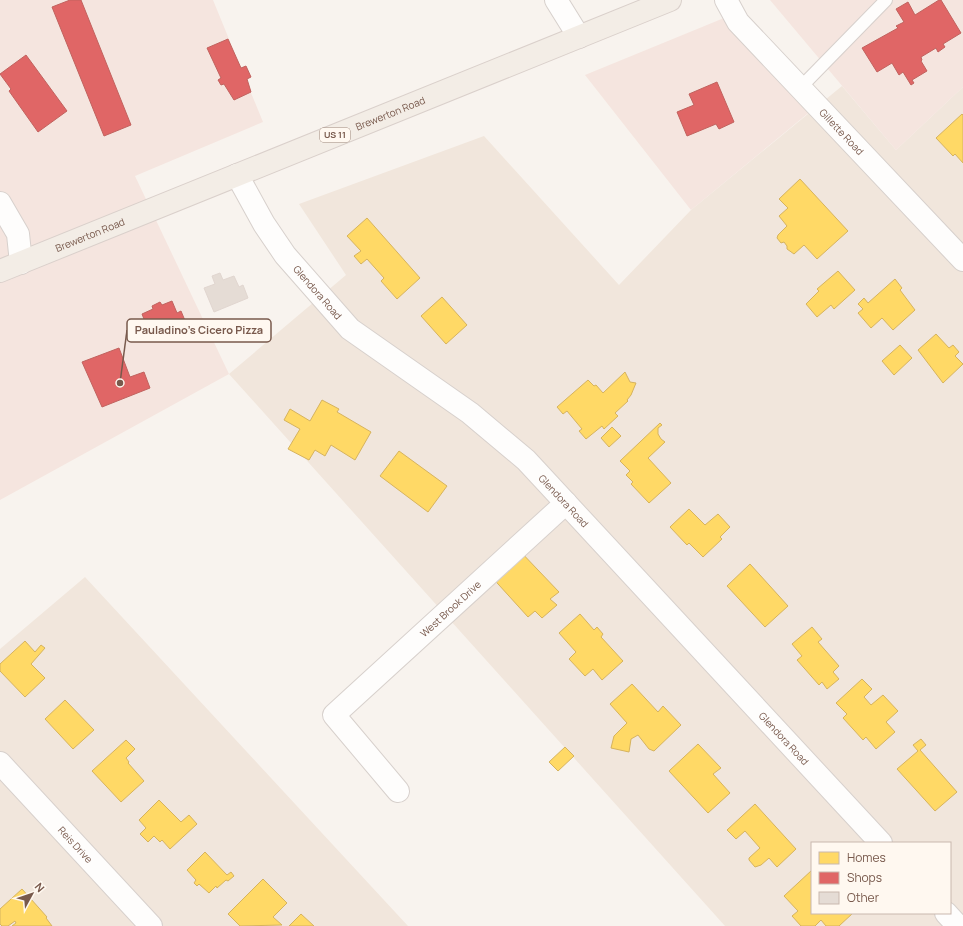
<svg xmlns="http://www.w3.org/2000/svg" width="963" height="926" font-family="Manrope,sans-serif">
	<rect width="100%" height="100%" fill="#f8f3ee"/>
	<!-- residential -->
	<path fill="#f1e6dc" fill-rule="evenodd" d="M842,86L896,150L963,87V926H725L229,374L346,275L299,204L484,136L619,285L691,210ZM812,843H950V913H812Z
		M85,577L408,926H0V649Z"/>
	<!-- commercial -->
	<path fill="#f5e5df" d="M0,0H213L263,122L135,176L229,374L0,500Z
		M770,0H963V87L896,150Z
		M724,18L812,110L691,210L585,75Z"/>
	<!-- homes -->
	<path fill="#ffd966" stroke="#d6b35e" d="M962,114L963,115V163L955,154L953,156L936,138Z
		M800,179L848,231L817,259L804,245L794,254L787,249V246L784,242L781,243L777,238L778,235L787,226L779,216L788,208L779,199Z
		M367,218L420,278L397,299L381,281L384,278L367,259L361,264L354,256L361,251L347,236Z
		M838,271L855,290L834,309L831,305L817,317L806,304L819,291L817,289Z
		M895,279L902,288L900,290L915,310L893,330L882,318L871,328L858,313L863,309L858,304L864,298L868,303Z
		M442,297L467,325L446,344L421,316Z
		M936,334L949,348L953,345L959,352L955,356L963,364L943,383L918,350Z
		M900,345L912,358L894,375L882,361Z
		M625,372L630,382L636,383L631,395L627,400L628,401L615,413L618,416L604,429L602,426L586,439L579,431L582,429L567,411L563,414L557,407L588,380L594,386L596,385L603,393Z
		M322,400L339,409L337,412L371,432L355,460L331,445L325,456L315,450L309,460L288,449L300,429L284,420L290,409L310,421Z
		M660,423L662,425L658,428V434L661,439L665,442L648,458L671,483L649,503L631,484L633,482L626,475L630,471L620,461Z
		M612,427L621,436L609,447L601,438Z
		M399,451L447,486L428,512L380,476Z
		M689,509L705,525L718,514L730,527L720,537L722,539L703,557L689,543L687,545L670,527Z
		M517,548L559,592L550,599L557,605L542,618L535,611L528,617L489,574Z
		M750,564L788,606L765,627L727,586Z
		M580,614L594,630L597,627L603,634L601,637L623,661L602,680L593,669L585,676L569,659L576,652L559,633Z
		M812,627L822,639L818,642L839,666L833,672L839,679L827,689L822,682L819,685L797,660L802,656L792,644Z
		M25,641L35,652L41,645L45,648L31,664L45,678L25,697L0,671V664Z
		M862,679L872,689L864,697L871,705L883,695L898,711L886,722L895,732L876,749L866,737L863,740L843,718L847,714L836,703Z
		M632,684L658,712L663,706L681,725L654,751L649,749L638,735L631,739L629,752L611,748L614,736L627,723L610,704Z
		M65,700L94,730L73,749L45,719Z
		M921,739L926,745L920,750L957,792L935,811L897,769L918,751L913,745Z
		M126,740L135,749L126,758L129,762L128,763L144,781L121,802L92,771Z
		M698,744L721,768L713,774L730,793L708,813L669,771Z
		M565,747L574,756L558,771L549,762Z
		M159,800L181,822L189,815L197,824L170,849L162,840L160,842L154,836L148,842L140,834L146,828L139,820Z
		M755,804L796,849L777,867L769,858L761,865L755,867L749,860V858L760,848L745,831L736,839L727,830Z
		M205,852L227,875L231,872L234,876L228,881L226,880L217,888L216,886L209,893L199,884L197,886L194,883L196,880L187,870Z
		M812,870V913H853L839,926H826L821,920L815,926H801L792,916L798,911L784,896Z
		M263,879L287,903L273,917L282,925L240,926L228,914Z
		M22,889L47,917L46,918L52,926H12L16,923L15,921L8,926H2L0,924V909Z
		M301,914L314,926H289Z"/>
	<!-- shops -->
	<path fill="#e06666" stroke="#c1625e" d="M70,0H81L131,125L104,136L52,7Z
		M939,0H941L961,33L943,44L945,47L938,52L936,48L921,57L922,60L921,61L927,71L912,80L914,83L911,85L903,72L899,75L892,63L877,72L862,48L898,28L896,26L904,22L896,9L908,2L915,15Z
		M228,39L241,68L246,66L251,77L247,79L251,92L234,100L224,84L221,85L218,80L221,78L207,48Z
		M26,55L67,111L38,132L9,91L11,89L0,74Z
		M717,82L734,122L719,129L716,124L687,136L677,112L694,105L689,94Z
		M172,301L177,313L181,311L186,323L151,337L142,314L153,309L152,306L160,302L162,305Z
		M119,348L130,377L144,372L150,388L102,407L82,362Z"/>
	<!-- building -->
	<path fill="#e5dcd5" stroke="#e1d6d0" d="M220,273L223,280L234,276L239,287L243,285L248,298L214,312L204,288L215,284L212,276Z"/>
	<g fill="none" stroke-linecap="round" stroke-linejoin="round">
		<!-- lane casing -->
		<g stroke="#d7d0cc" stroke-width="14">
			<path id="lane" d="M800,88L886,0"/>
		</g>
		<!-- street casing -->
		<g stroke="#d7d0cc" stroke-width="24">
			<g id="street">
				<path d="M556,0L579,37"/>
				<path id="s1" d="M726,0L738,22L963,260"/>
				<path id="s2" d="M237,175L264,224L285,255L350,329L470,413L526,460L881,843"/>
				<path d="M0,203L18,234L21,263"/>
				<path id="s3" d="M0,763L151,926"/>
				<path id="s4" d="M398,791L334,715L566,503"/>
				<path d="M946,913L958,926"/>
			</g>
		</g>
		<!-- primary casing -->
		<g stroke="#dad0cb" stroke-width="24">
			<g id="primary">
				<path id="s5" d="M0,271L670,0"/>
			</g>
		</g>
		<!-- lane -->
		<use href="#lane" stroke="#fefdfc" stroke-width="12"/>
		<!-- street -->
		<use href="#street" stroke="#fefdfc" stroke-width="22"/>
		<!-- primary -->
		<use href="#primary" stroke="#f3ede6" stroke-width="22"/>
	</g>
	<g text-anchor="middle" stroke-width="4" stroke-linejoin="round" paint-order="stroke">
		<!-- shield labels -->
		<rect fill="#fff8f0" stroke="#a0897d" stroke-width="1" x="320" y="128" width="30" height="14" rx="3"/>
		<g font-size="9" font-weight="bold" fill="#78594c">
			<text x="335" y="138">US 11</text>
		</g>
		<!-- street labels -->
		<g font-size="10" fill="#78594c" stroke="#fff8f0">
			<text dy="4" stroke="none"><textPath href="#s5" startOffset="421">Brewerton Road</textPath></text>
			<text dy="4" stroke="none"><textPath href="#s1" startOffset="176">Gillette Road</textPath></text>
			<text dy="4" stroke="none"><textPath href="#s5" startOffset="97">Brewerton Road</textPath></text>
			<text dy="4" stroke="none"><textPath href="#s2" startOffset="143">Glendora Road</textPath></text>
			<text dy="4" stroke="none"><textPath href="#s2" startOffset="467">Glendora Road</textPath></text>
			<text dy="4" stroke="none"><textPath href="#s4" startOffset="257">West Brook Drive</textPath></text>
			<text dy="4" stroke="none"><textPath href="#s2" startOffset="791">Glendora Road</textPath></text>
			<text dy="4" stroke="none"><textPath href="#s3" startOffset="111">Reis Drive</textPath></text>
		</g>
	</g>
	<!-- callouts -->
	<path fill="none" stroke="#78594c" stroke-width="1.5" d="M120 383L127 330"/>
	<circle fill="#78594c" stroke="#fff8f0" stroke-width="1.5" cx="120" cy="383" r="4"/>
	<rect fill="#fff8f0" stroke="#78594c" stroke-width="1.5" x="127" y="319" width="144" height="23" rx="4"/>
	<g font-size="11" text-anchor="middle" font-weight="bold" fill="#78594c">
		<text x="199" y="334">Pauladino's Cicero Pizza</text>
	</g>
	<!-- legend -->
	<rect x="811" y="842" width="140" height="72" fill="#fff8f0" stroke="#c9b8ae"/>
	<rect x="819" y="852" width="20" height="12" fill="#ffd966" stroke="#c9b8ae"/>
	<text x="847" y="862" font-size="12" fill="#78594c">Homes</text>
	<rect x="819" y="872" width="20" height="12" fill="#e06666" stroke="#c9b8ae"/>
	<text x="847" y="882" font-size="12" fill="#78594c">Shops</text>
	<rect x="819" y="892" width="20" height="12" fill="#e5dcd5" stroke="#c9b8ae"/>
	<text x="847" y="902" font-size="12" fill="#78594c">Other</text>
	<!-- north arrow -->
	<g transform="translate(32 894) rotate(50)" stroke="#fff8f0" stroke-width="3" paint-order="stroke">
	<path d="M0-3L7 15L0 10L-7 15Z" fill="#78594c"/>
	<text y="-6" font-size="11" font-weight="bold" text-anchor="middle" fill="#78594c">N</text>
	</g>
</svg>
